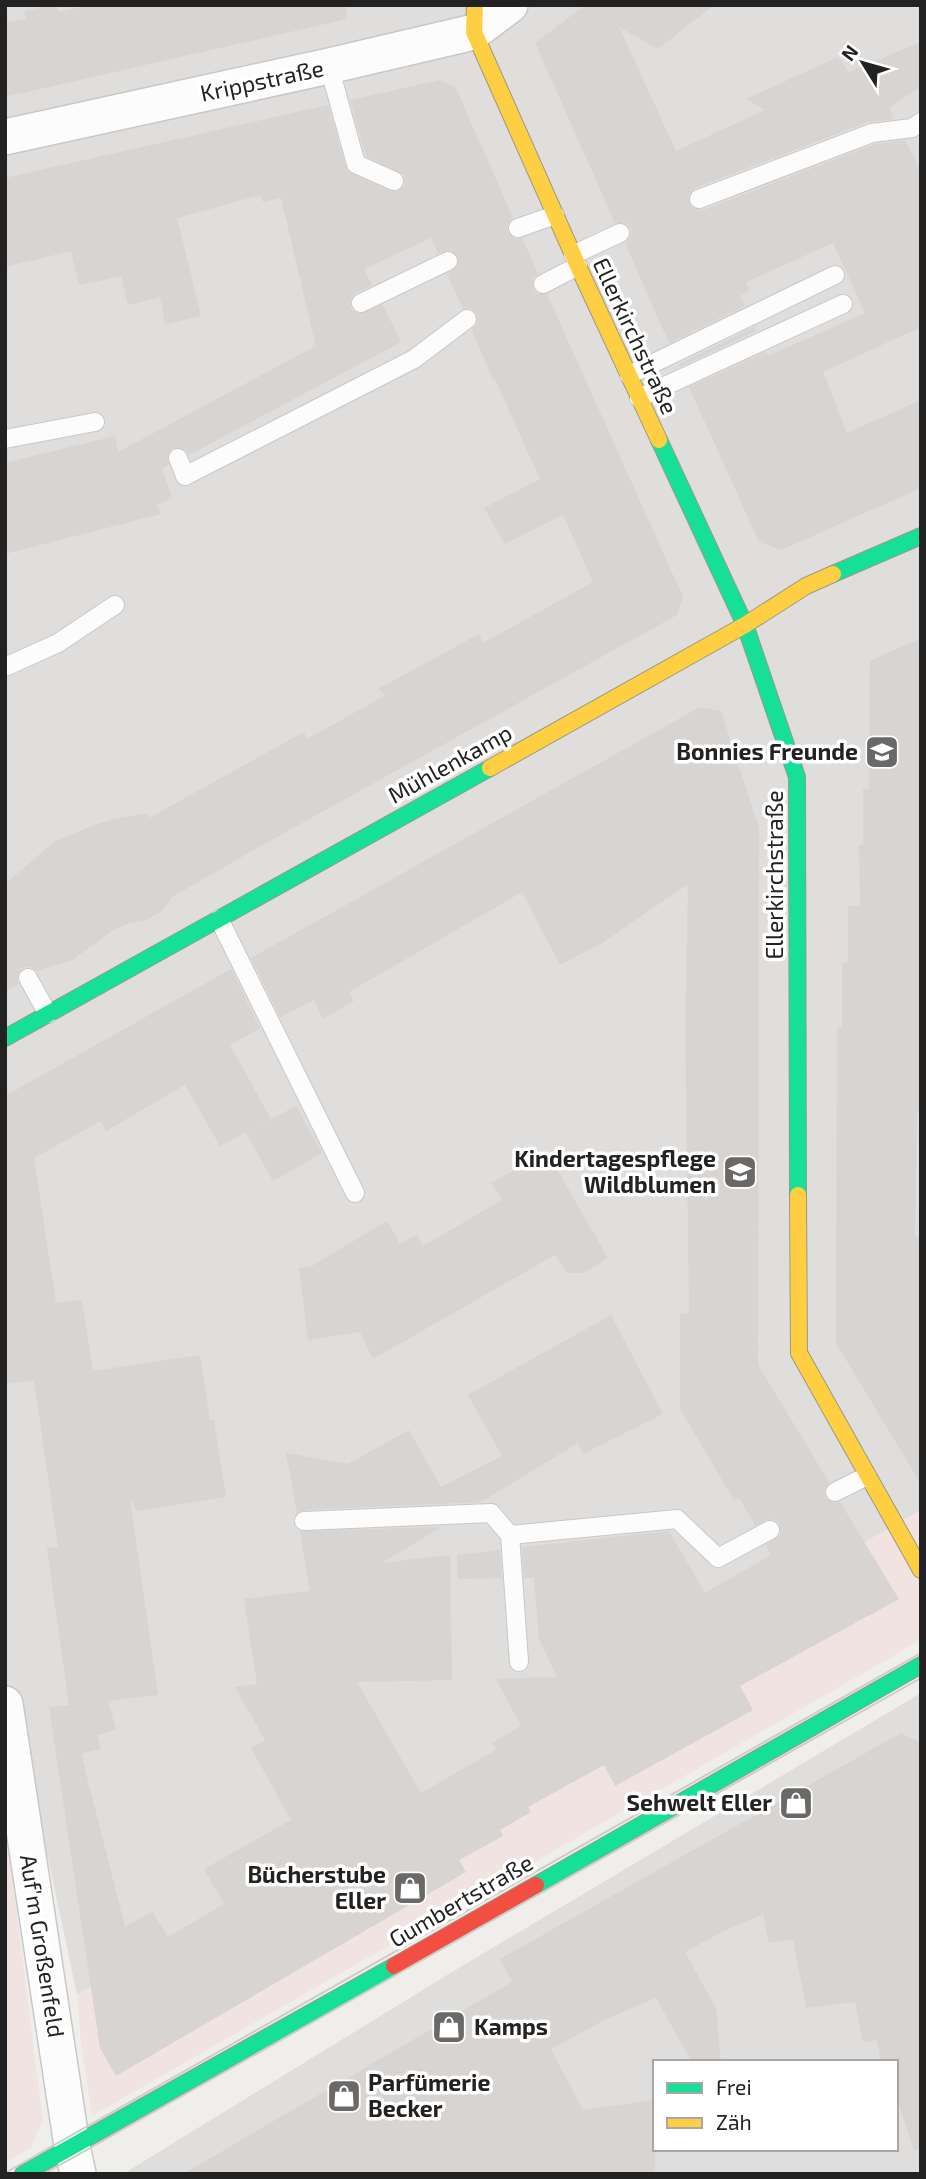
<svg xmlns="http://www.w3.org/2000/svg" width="926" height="2179" font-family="'Exo 2',sans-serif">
	<rect width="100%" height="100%" fill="#f0eeeb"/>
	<!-- residential -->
	<path fill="#dfdedc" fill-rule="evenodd" d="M5,5H921V1510L77,1995L32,1782L5,1785Z
		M921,1693V2174H123L457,1969ZM655,2062H896V2149H655Z"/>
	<!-- commercial -->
	<path fill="#f1e3e1" d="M921,1510V1640L92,2116L81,2043L77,1995Z
		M5,1820L43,2120L31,2148L5,2162Z"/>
	<!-- building -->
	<path fill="#d7d4d2" d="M53,5H56L58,12L92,5H346L347,19L5,97V23L26,19L24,11Z
		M582,5H714L658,49L619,27L676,151L765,110L746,99L838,57L849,72L921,42V86L889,108L894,119L868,122L695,188L688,198L692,208L703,210L875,144L905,140L921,171V327L823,372L847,433L921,400V488L781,550L759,542L689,387L766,352L768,356L865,313L833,243L746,282L749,291L740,296L745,306L669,343L625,243L630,239L631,229L626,223H615L535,43L584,6Z
		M440,80L456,88L513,218L507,225L508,232L515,239L522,238L538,274L533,278V289L537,294H547L683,597L677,615L266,843L172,897L162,911L146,920L129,923L112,931L71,961L50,966L38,972L29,967L22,968L17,977L18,984L5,991V884L55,841L97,824L114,819L147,813L149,818L304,732L307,739L386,695L378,689L479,634L483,643L593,582L563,515L505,544L484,508L540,479L495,379L493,380L472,330L478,323L476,313L471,308L463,309L447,274L458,267V257L450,250L438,253L431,238L364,269L372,285L355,293L350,301L351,309L359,314L383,305L401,342L189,455L185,449L173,448L167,456L169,465L162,469L172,498L157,505L161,514L5,554V463L115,436L118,452L316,346L281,198L263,202L261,195L177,218L201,316L165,324L160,297L128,305L121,276L79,285L71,251L5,267V178L328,105L347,171L389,191L396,192L405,185L404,175L366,156L350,100Z
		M754,327L756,331L680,367L679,364Z
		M921,638V1113H917L915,1237L921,1236V1484L836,1343L837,1028H842V963H848V906H860L859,845H863V789H869L870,661Z
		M700,707L721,711L759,828L758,1365L827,1479L829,1483L824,1491L825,1498L834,1503L840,1502L899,1599L740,1686L753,1710L615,1786L604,1765L528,1807L531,1812L500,1830L503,1836L459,1860L466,1872L116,2076L100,2048L49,1707L69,1705L47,1548L58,1547L34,1380L5,1384V1096L231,969L260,1028L230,1045L271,1119L220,1146L185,1085L106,1131L101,1121L34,1158L56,1303L82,1300L93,1371L200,1355L210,1420H214L226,1497L137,1511L130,1499L158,1695L108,1701L116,1730L97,1735L101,1749L74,1755L81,1753L125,1927L152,1912L168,1937L224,1904L204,1869L291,1820L251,1748L265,1740L235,1687L257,1684L244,1599L310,1591L300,1531L441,1527L382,1563L450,1555L452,1680L357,1682L421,1793L496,1750L492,1743L521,1726L496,1679L557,1677L539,1639L534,1578H524L522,1547L669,1531L705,1593L771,1555L766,1545L780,1535L781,1530L777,1521L770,1519L755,1525L739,1498L734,1500L680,1409V1314L689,1313L685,996H686L688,884L602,943L560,965L522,892L349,992L354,1001L323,1019L314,1000L280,1017L251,958Z
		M296,1106L322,1153L273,1181L246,1133Z
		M547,1152L608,1258L584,1273H567L555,1255L373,1359L360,1332L308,1340L299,1268L312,1266L387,1221L400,1244L417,1234L423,1246L502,1200L491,1183Z
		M611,1315L663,1414L583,1454L578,1443L481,1502L304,1510L297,1513L286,1453L348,1464L409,1430L441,1487L502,1456L468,1395Z
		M500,1550L502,1578L458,1579L457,1555Z
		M901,1733L921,1743V2149L914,2150L896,2096V2062H881L877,2040L863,2042L855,2002L806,2008L793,1939L769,1943L763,1914L722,1932L685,1952L716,2008L721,2062H692L656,1998L606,2019L551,2049L583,2110L655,2100V2174H183L512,1982L500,1959Z"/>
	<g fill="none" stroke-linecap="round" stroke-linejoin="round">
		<!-- lane casing -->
		<g stroke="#c9c8c7" stroke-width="20">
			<path id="lane" d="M329,66L356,164L394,181
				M699,199L872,133L912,128L921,122
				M518,228L555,215
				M573,255L620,233
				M543,284L578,266
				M361,303L448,261
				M629,375L835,275
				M639,398L843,304
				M5,439L95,422
				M178,458L185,476L414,359L467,319
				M5,667L58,643L115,605
				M219,919L355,1193
				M28,978L48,1014
				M835,1492L867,1476
				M304,1521L491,1513L510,1535
				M519,1662L510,1535L677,1519L718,1558L770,1530"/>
		</g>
		<!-- street casing -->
		<g stroke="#c9c8c7" stroke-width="38">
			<path id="street" d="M5,137L329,66L474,32L510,5
				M5,1704L72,2146L78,2174"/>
		</g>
		<!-- fast casing -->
		<g stroke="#999a82" stroke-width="18">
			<path id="fast" d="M659,440L745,625L797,777L798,1195
				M833,574L921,536
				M5,1038L490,768
				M536,1885L921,1665
				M23,2174L394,1966"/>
		</g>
		<!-- slow casing -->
		<g stroke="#999a82" stroke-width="18">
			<path id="slow" d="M475,5L474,32L578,266L659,440
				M490,768L745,625L806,586L833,574
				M798,1195L799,1353L921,1570"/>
		</g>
		<!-- jam casing -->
		<g stroke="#999a82" stroke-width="18">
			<path id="jam" d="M394,1966L536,1885"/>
		</g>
		<!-- lane -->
		<use href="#lane" stroke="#fdfcfc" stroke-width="18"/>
		<!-- street -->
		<use href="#street" stroke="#fdfcfc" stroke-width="35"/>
		<!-- fast -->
		<use href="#fast" stroke="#16e098" stroke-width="16"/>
		<!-- slow -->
		<use href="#slow" stroke="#ffcf43" stroke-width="16"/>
		<!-- jam -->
		<use href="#jam" stroke="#f24e42" stroke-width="16"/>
		<!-- tram -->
		<path stroke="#ccc" stroke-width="2" d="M5,2173L921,1653
			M44,2174L921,1678"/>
	</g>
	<!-- icons -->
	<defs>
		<g id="school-square" transform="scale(1.75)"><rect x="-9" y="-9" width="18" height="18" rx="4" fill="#6a6968" stroke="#fff"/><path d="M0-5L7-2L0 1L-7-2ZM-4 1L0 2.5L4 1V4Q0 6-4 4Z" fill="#fff"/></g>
		<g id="shop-square" transform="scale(1.75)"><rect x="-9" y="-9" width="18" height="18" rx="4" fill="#6a6968" stroke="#fff"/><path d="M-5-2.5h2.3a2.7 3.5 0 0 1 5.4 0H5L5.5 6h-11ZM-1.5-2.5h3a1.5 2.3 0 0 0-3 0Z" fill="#fff"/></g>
	</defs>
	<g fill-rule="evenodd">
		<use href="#school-square" x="882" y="752"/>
		<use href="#school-square" x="740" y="1172"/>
		<use href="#shop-square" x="796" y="1803"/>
		<use href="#shop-square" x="410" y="1888"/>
		<use href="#shop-square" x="449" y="2027"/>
		<use href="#shop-square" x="344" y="2096"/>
	</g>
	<g text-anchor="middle" stroke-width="7" stroke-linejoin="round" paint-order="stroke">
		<!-- street labels -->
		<g font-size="23" fill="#222" stroke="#fff">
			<text transform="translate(262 81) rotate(-12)" y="8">Krippstraße</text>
			<text transform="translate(635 336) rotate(65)" y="8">Ellerkirchstraße</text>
			<text transform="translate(450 764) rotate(-29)" y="8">Mühlenkamp</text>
			<text transform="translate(775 875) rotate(-90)" y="8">Ellerkirchstraße</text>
			<text transform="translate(461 1901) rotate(-30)" y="8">Gumbertstraße</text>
			<text transform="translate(42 1946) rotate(81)" y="8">Auf'm Großenfeld</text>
		</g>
		<!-- poi labels -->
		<g font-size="23" font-weight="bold" fill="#222" stroke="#fff" text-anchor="end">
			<text x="858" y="760">Bonnies Freunde</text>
			<text x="716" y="1167">Kindertagespflege<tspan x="716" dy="26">Wildblumen</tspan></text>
			<text x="772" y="1811">Sehwelt Eller</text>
			<text x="386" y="1883">Bücherstube<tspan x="386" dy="26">Eller</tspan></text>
			<text x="474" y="2035" text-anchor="start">Kamps</text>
			<text x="368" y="2091" text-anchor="start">Parfümerie<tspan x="368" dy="26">Becker</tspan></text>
		</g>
	</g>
	<!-- border -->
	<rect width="926" height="2179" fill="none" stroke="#222222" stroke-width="14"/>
	<!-- legend -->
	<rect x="653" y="2060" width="245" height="91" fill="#ffffff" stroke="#a7a7a7" stroke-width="2"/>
	<rect x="667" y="2083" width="35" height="10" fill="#16e098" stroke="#a7a7a7" stroke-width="2"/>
	<text x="716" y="2095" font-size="21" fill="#222222">Frei</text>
	<rect x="667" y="2118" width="35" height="10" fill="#ffcf43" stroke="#a7a7a7" stroke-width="2"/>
	<text x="716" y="2130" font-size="21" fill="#222222">Zäh</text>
	<!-- north arrow -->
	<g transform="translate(863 63) rotate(307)" stroke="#ffffff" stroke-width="5" paint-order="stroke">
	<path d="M0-5L12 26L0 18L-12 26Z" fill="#222222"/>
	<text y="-10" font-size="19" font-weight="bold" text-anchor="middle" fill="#222222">N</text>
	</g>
</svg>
